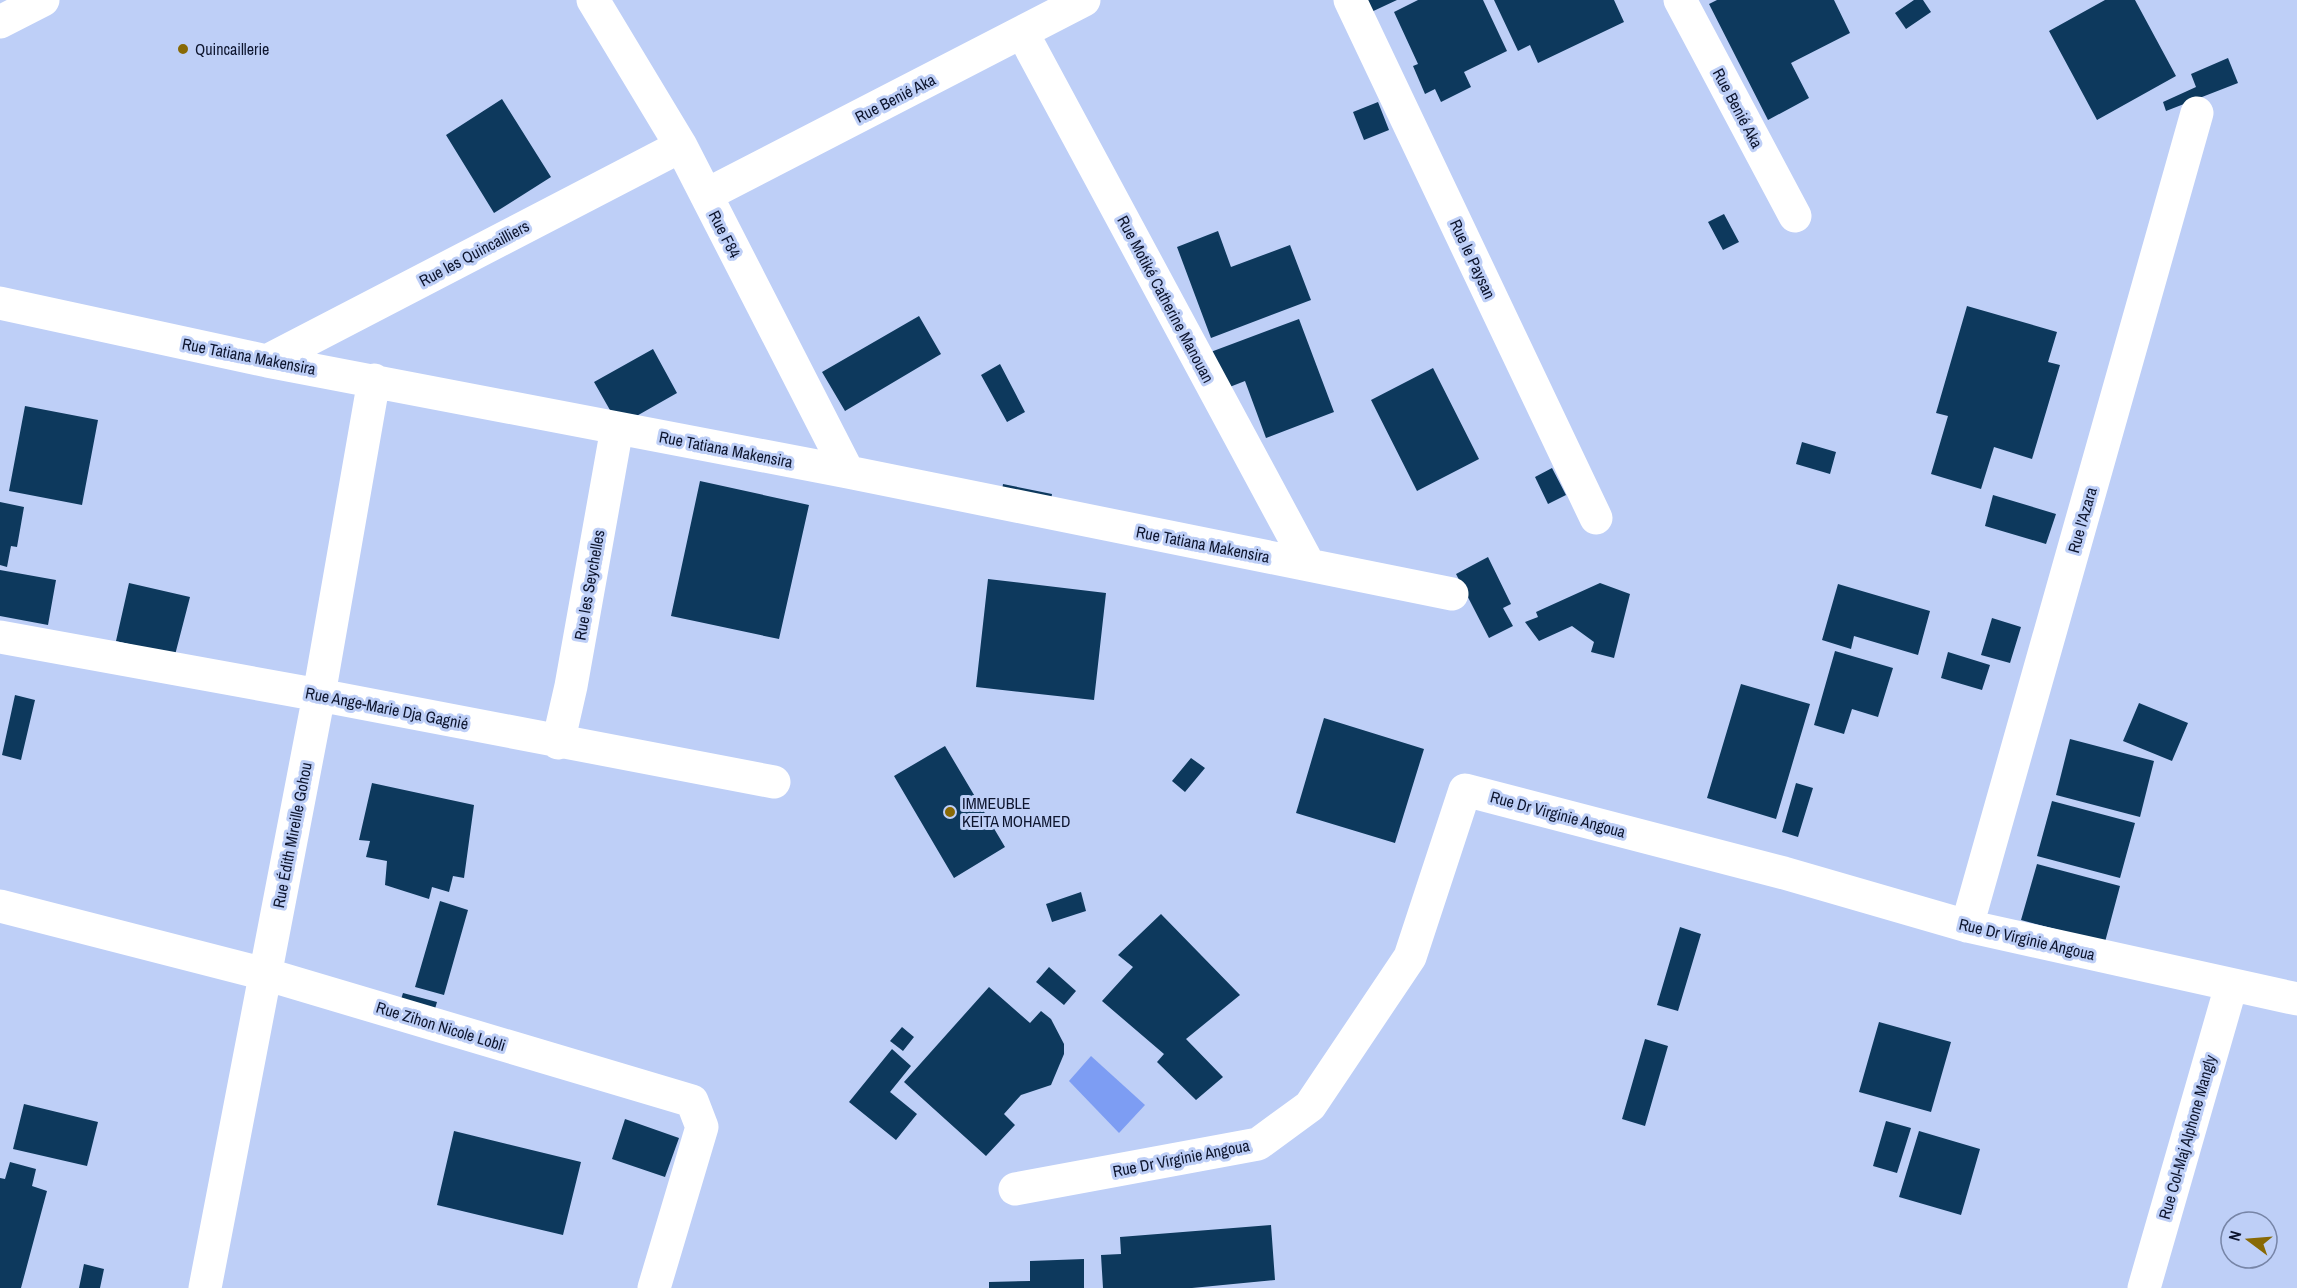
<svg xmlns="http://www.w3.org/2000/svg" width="2297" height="1288" font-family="'Archivo Narrow',sans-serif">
	<rect width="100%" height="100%" fill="#becff7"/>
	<!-- water -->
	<path fill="#7d9df3" d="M1091,1056L1145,1105L1119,1133L1069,1081Z"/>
	<!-- building -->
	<path fill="#0d395d" d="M1361,0H1397L1367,14Z
		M1418,0H1483L1507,51L1464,72L1471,87L1441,102L1435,89L1425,94L1413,66L1418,64L1394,12Z
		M1494,0H1614L1624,22L1538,63L1530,45L1518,51Z
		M1717,0H1834L1850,33L1791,63L1809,98L1768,120L1709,4Z
		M1914,0H1923L1931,12L1906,29L1895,13Z
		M2105,0H2135L2176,76L2097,120L2049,31Z
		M2228,58L2238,83L2166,111L2163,102L2196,87L2191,74Z
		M502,99L551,177L494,213L446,135Z
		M1378,102L1389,130L1364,140L1353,112Z
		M1724,214L1739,242L1723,250L1708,222Z
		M1218,231L1231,267L1290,245L1311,300L1211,338L1177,247Z
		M1967,306L2057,332L2048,362L2060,365L2032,459L1994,447L1981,489L1931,474L1948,416L1936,413Z
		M919,316L941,354L845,411L822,372Z
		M1299,319L1334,412L1266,438L1245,381L1222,390L1208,353Z
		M653,349L677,393L619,426L594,382Z
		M1000,364L1025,412L1007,422L981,375Z
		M1433,368L1479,459L1417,491L1371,400Z
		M25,406L98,420L82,505L9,491Z
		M1802,442L1836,452L1830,474L1796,464Z
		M1552,468L1566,495L1548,504L1535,477Z
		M700,481L809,505L779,639L671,616Z
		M1003,484L1052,494L1050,506L1001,496Z
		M1993,495L2056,514L2046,544L1985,526Z
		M0,502L24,507L17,547L11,546L7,567L0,565Z
		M1488,557L1511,604L1503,608L1513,626L1489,638L1456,574Z
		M0,570L56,580L48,625L0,616Z
		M988,579L1106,593L1094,700L976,687Z
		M129,583L190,597L175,655L116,641Z
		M1600,583L1630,594L1614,658L1591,652L1594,642L1572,626L1539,641L1525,622L1538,617L1536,612Z
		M1838,584L1930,611L1918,655L1854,636L1851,649L1822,640Z
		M1992,618L2021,627L2010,663L1981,655Z
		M1835,651L1893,668L1878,717L1852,709L1844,734L1814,725Z
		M1948,652L1990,665L1982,690L1941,678Z
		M1741,684L1810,704L1776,819L1707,798Z
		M15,695L35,700L21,760L2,755Z
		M2139,703L2188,723L2172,761L2123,741Z
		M1324,718L1424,749L1395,843L1296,813Z
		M2070,739L2154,761L2140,817L2056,795Z
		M945,746L1005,847L954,878L894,776Z
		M1191,758L1205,768L1185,792L1172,781Z
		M372,783L474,805L464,878L453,876L449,892L432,887L429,899L385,885L387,861L366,857L370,841L359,840Z
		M1796,783L1813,788L1798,837L1782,832Z
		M2052,801L2135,823L2120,878L2037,856Z
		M2037,864L2120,886L2105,942L2021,920Z
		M1081,892L1086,911L1052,922L1046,904Z
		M440,901L468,910L444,995L415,987Z
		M1161,914L1240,995L1186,1039L1223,1077L1196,1100L1157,1062L1164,1054L1102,1001L1133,967L1118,955Z
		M1680,927L1701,934L1678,1011L1657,1005Z
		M1049,967L1076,991L1064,1005L1036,982Z
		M989,987L1030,1023L1041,1011L1051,1019L1064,1044V1054L1051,1085L1021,1095L1004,1114L1015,1125L986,1156L904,1082Z
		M403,993L437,1002L432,1019L398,1009Z
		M1879,1022L1951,1042L1931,1112L1859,1092Z
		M902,1027L914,1037L903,1051L890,1041Z
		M1645,1039L1668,1046L1645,1126L1622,1119Z
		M892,1049L911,1066L890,1092L917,1114L896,1140L849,1102Z
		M24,1104L98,1122L87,1166L13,1149Z
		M625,1119L679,1138L665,1177L612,1159Z
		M1886,1121L1911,1128L1897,1173L1873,1166Z
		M454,1131L581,1162L563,1235L437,1205Z
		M1919,1131L1980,1149L1961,1215L1899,1197Z
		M10,1162L36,1169L32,1186L47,1191L21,1288H0V1178L5,1179Z
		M1271,1225L1275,1280L1192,1288H1103L1101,1255L1121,1254L1120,1237Z
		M1084,1259V1288H989V1282L1030,1281V1261Z
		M84,1264L104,1269L100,1288H79Z"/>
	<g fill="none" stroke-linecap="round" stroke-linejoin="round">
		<!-- street -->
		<path stroke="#fff" stroke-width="33" d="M593,0L681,146L848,472
			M1350,0L1596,518
			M1680,0L1795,216
			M1022,32L1309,565
			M706,195L1084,0
			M0,303L267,361L848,472L1452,594
			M267,361L681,146
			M0,637L319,695L774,782
			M558,743L571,686L617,428
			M0,906L265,974L692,1101L702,1127L654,1288
			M1967,926L2197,113
			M1015,1189L1258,1144L1310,1106L1410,957L1465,790L1784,873L1967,926L2297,999
			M205,1288L319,695L374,380
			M2144,1288L2231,986"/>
		<!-- secondary -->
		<path stroke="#fff" stroke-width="33" d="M0,22L43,0"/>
	</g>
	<!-- markers -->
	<g fill="#886905" stroke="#becff7" stroke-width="2">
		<circle cx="183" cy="49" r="6"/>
		<circle cx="950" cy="812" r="6"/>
	</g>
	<g text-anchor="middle" stroke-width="6" stroke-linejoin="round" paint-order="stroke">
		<!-- poi labels -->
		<g font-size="16" fill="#0d152e" stroke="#becff7" text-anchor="start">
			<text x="195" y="55">Quincaillerie</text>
			<text x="962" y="809">IMMEUBLE<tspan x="962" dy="18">KEITA MOHAMED</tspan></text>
		</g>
		<!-- street labels -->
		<g font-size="16" fill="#0d152e" stroke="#becff7">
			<text transform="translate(895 98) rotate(-27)" y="6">Rue Benié Aka</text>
			<text transform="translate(1738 108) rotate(62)" y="6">Rue Benié Aka</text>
			<text transform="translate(725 234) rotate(63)" y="6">Rue F84</text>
			<text transform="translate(474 253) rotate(-28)" y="6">Rue les Quincailliers</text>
			<text transform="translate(1473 259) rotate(65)" y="6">Rue le Paysan</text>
			<text transform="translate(1166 299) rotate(62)" y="6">Rue Motiké Catherine Manouan</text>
			<text transform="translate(249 356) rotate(11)" y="6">Rue Tatiana Makensira</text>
			<text transform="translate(726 449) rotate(11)" y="6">Rue Tatiana Makensira</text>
			<text transform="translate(2082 520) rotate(-74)" y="6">Rue l'Azara</text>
			<text transform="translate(1203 544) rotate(11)" y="6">Rue Tatiana Makensira</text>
			<text transform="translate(589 585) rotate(-80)" y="6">Rue les Seychelles</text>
			<text transform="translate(387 708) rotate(11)" y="6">Rue Ange-Marie Dja Gagnié</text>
			<text transform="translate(1558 814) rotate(15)" y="6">Rue Dr Virginie Angoua</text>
			<text transform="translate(292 835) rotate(-79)" y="6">Rue Édith Mireille Gohou</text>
			<text transform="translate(2027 939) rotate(13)" y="6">Rue Dr Virginie Angoua</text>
			<text transform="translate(441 1026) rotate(17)" y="6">Rue Zihon Nicole Lobli</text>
			<text transform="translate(2187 1137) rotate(-74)" y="6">Rue Col-Maj Alphone Mangly</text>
			<text transform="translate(1181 1158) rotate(-11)" y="6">Rue Dr Virginie Angoua</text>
		</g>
	</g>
	<!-- north arrow -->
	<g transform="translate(2249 1240) rotate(286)"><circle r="28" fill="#becff7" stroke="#7785a7" stroke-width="1.5"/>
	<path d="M0-4.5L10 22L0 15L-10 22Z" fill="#886905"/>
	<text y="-9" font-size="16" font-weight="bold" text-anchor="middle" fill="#0d152e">N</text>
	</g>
</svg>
